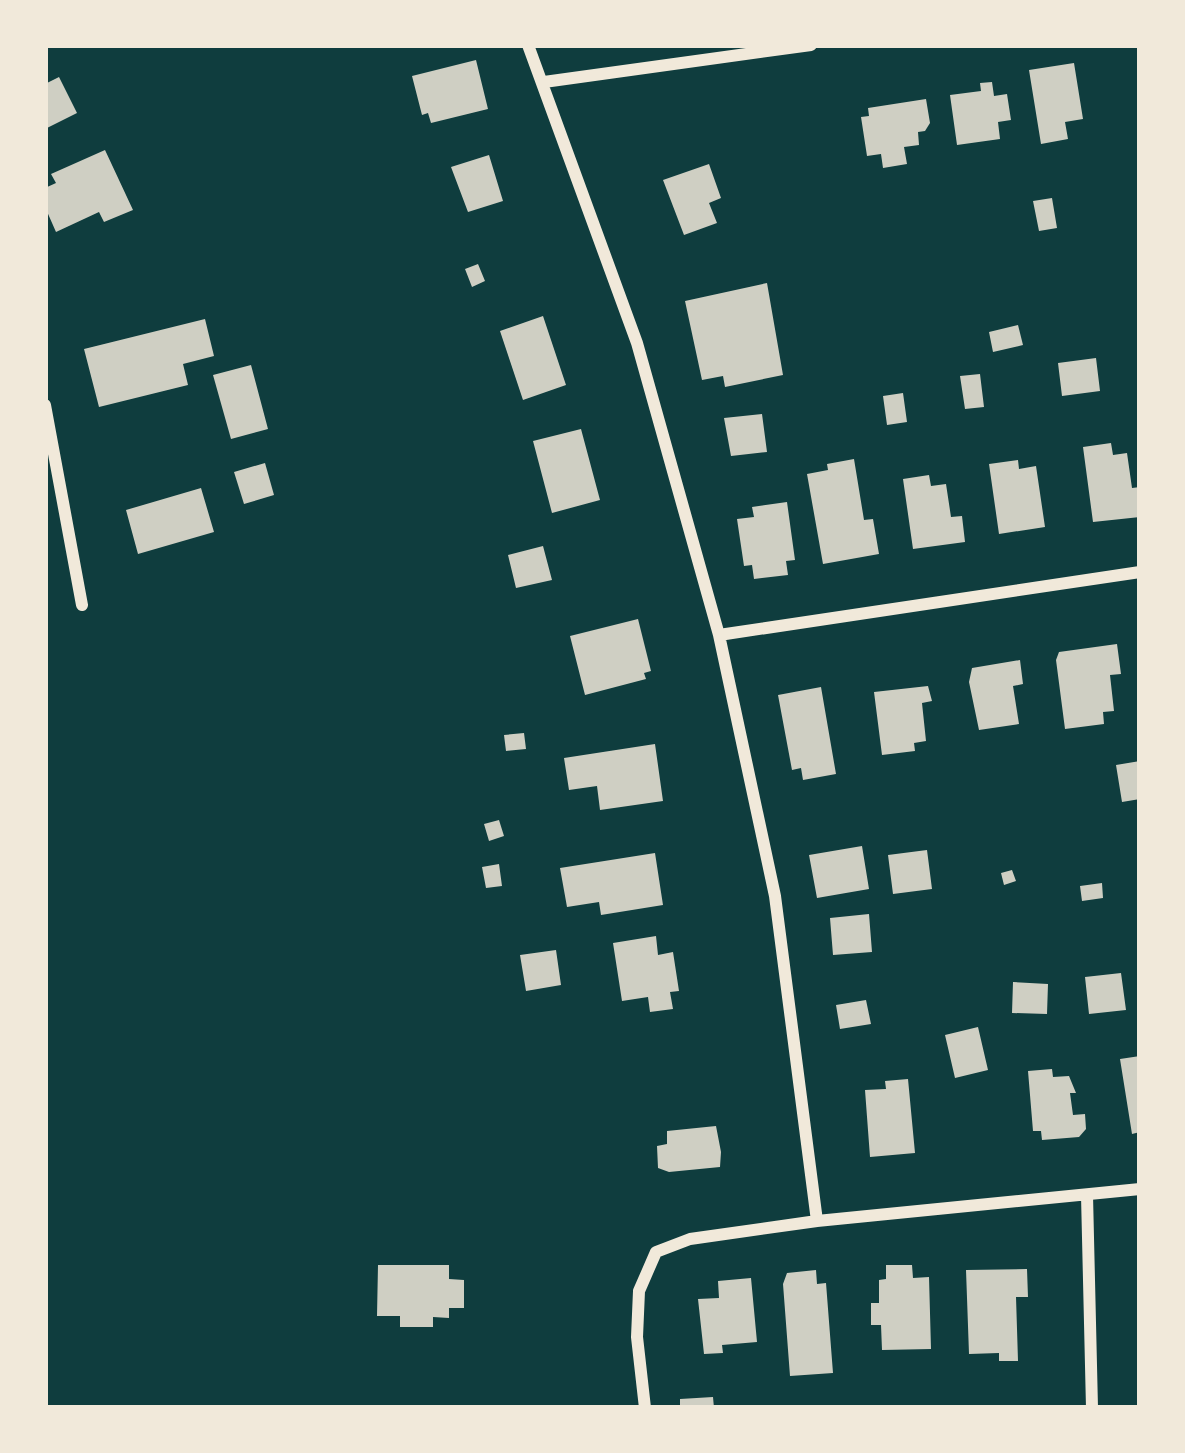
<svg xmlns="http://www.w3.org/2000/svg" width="1185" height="1453" font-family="Jost,sans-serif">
	<rect width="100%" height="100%" fill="#0f3d3e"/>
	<!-- building -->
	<path fill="#cfcfc3" d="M476,60L488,109L431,123L428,113L422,115L412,76Z
		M1074,63L1083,119L1065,122L1068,139L1041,144L1029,70Z
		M59,77L77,113L45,129V84Z
		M992,82L994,96L1007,94L1011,120L998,122L1000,139L957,145L950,95L981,91L980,83Z
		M926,99L930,123L925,131L918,132L919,145L904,147L907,164L883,168L881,154L867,156L861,117L869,116L868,108Z
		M105,150L133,210L104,222L99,212L56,232L45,207V188L56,183L51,174Z
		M489,155L503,201L468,212L451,167Z
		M709,164L721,198L709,203L717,223L684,235L663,180Z
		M1052,198L1057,228L1039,231L1033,201Z
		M478,264L485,281L472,287L465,269Z
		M767,283L783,375L725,387L723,376L702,380L685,301Z
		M543,316L566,385L523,400L500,331Z
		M205,319L214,356L183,364L188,385L99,407L84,349Z
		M1018,325L1023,345L993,352L989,332Z
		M1096,358L1100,391L1062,396L1058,363Z
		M251,365L268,429L231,439L213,375Z
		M980,374L984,407L965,409L960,376Z
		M903,393L907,422L887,425L883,396Z
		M762,414L767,452L731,456L724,418Z
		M581,429L600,500L552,513L533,441Z
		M1111,443L1113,455L1127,453L1132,488L1140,487V517L1093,522L1083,447Z
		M854,459L864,520L873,519L879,554L823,564L807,474L828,470L827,464Z
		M1018,460L1019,469L1036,466L1045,527L999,534L989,464Z
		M265,463L274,495L244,504L234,472Z
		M929,475L931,486L946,484L951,517L962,516L965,542L913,549L903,479Z
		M201,488L214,532L138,554L126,510Z
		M787,502L795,560L786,561L788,575L754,579L752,565L744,566L737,519L754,517L752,507Z
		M543,546L552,580L516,588L508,555Z
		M638,619L651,671L644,673L646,679L585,695L570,636Z
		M1117,644L1121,674L1110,675L1114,711L1103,712L1104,724L1065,729L1056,660L1059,652Z
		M1020,660L1023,684L1013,686L1019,724L979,730L969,682L972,668Z
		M928,686L932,701L922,703L926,741L914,743L915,751L882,755L874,692Z
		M821,687L836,774L803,780L801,768L792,770L778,695Z
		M524,733L526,749L506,751L504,735Z
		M655,744L663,801L600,810L597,786L569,790L564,758Z
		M1140,761V799L1122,802L1116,765Z
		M499,820L504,836L489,841L484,824Z
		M862,846L869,889L817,898L809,855Z
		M927,850L932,889L893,894L888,855Z
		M655,853L663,905L601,915L599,902L567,907L560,868Z
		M499,864L502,886L486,888L482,867Z
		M1012,870L1016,881L1004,885L1001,873Z
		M1102,883L1103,898L1082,901L1080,886Z
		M869,914L872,952L833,955L830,918Z
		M656,936L658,955L673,952L679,991L670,992L673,1009L650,1012L648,997L622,1001L613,943Z
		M556,950L561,985L526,991L520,955Z
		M1121,973L1126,1010L1089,1014L1085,977Z
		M1013,982L1048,984L1047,1014L1012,1013Z
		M866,1000L871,1024L840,1029L836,1005Z
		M978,1027L988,1070L955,1078L945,1035Z
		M1140,1056V1132L1132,1134L1120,1059Z
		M1052,1069L1053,1077L1069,1076L1076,1093H1070L1073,1115L1085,1114L1086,1129L1079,1137L1042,1140L1041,1131H1033L1028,1071Z
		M908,1079L915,1153L870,1157L865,1090L886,1089L885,1081Z
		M716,1126L721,1152L720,1167L669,1172L658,1168L657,1146L667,1144V1131Z
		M378,1265H449V1279L464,1280V1308H449V1318L433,1317V1327H400V1316H377Z
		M886,1265H912L913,1278L929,1277L931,1349L882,1350L881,1325H871V1303H879V1280L886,1279Z
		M1027,1269L1028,1297H1016L1018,1361H999V1353L969,1354L966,1270Z
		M816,1270L817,1284L826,1283L833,1373L790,1376L783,1284L787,1273Z
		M751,1278L757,1342L722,1345L723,1353L704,1354L698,1299L719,1298L718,1281Z
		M713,1397L714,1408H680V1399Z"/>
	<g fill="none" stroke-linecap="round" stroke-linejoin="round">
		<!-- minor -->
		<path stroke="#f1e9da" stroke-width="12" d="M528,45L637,343L719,635L775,896L817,1221
			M544,82L811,45
			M45,405L82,605
			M719,635L1140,572
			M1087,1195L1092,1408
			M645,1408L637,1337L639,1291L656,1252L690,1239L817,1221L1140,1189"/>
	</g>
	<!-- border -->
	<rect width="1185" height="1453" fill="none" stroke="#f1e9da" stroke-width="96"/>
</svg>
